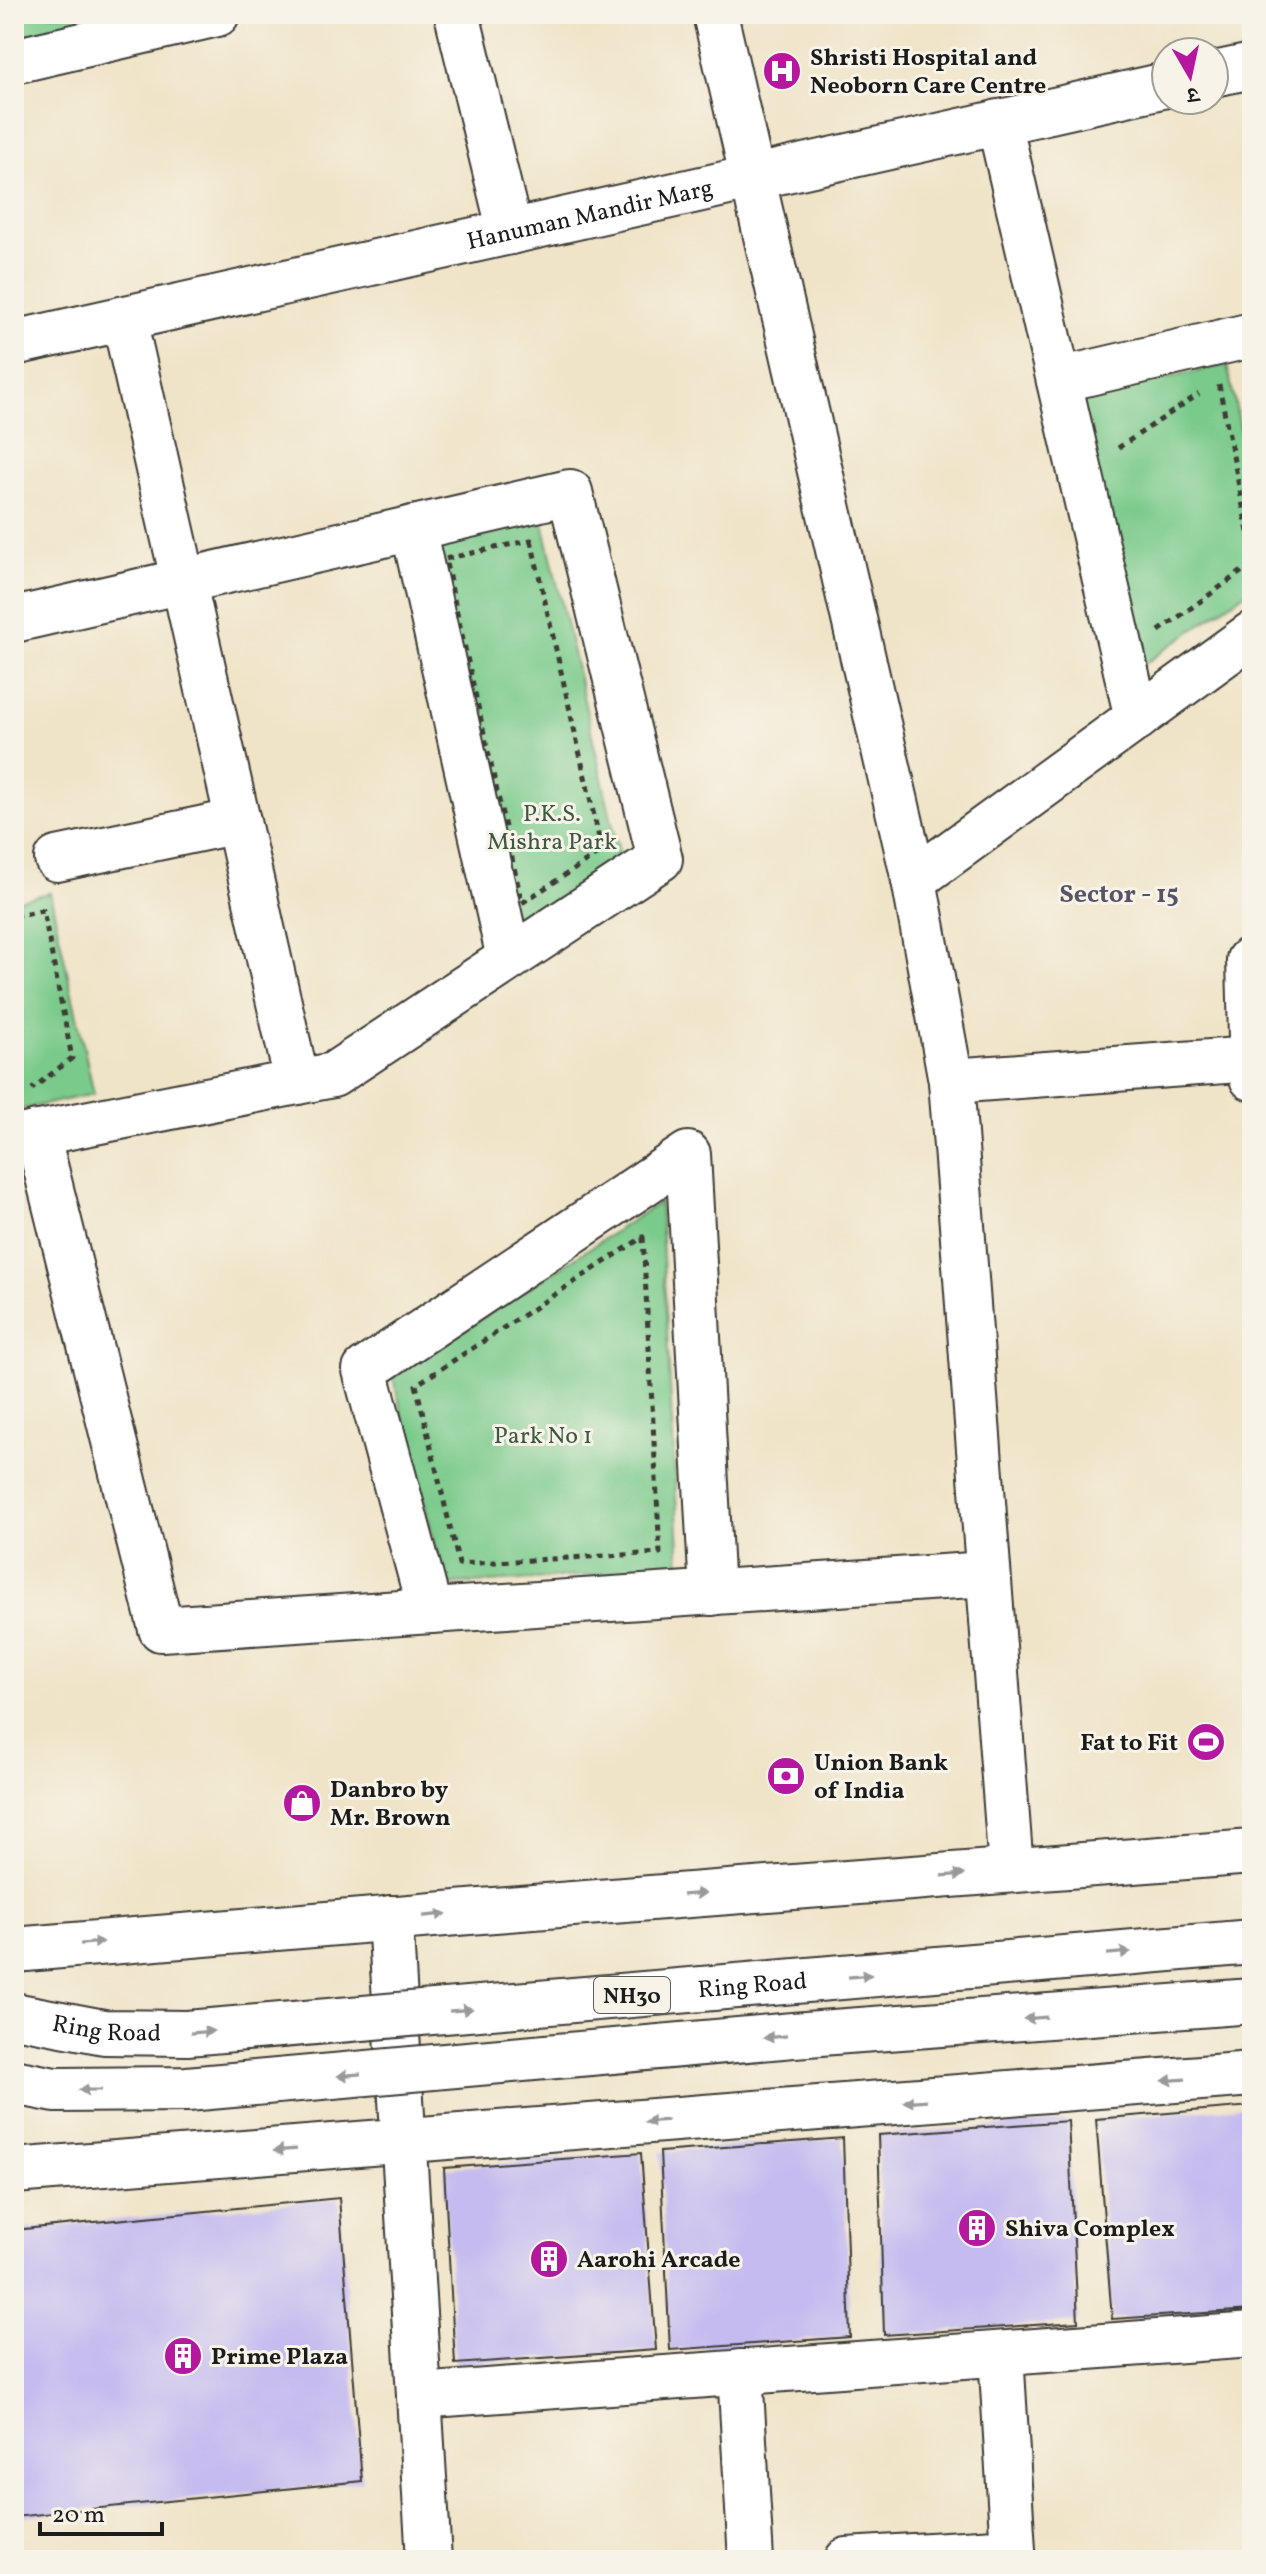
<svg xmlns="http://www.w3.org/2000/svg" width="1266" height="2574" font-family="Vollkorn,'Noto Serif Devanagari',serif">
	<rect width="100%" height="100%" fill="#f7f3e8"/>
	<filter id="ink" filterUnits="userSpaceOnUse"><feTurbulence type="fractalNoise" baseFrequency=".0125" numOctaves="2"/><feDisplacementMap in="SourceGraphic" scale="16" xChannelSelector="R" yChannelSelector="G"/><feConvolveMatrix kernelMatrix="1 2 1 2 8 2 1 2 1" color-interpolation-filters="sRGB"/></filter>
	<filter id="wash" filterUnits="userSpaceOnUse"><feTurbulence type="fractalNoise" baseFrequency=".006" numOctaves="4" result="noise"/><feDisplacementMap in="SourceGraphic" scale="32" xChannelSelector="R" yChannelSelector="G"/><feGaussianBlur stdDeviation="1.8" result="paint"/><feColorMatrix in="noise" values="0 0 0 0 0 0 0 0 0 0 0 0 0 0 0 0 0 1.4 0 .05"/><feComposite in="paint" operator="in"/></filter>
	<g filter="url(#wash)">
		<rect width="100%" height="100%" fill="#f0e4c8"/>
		<!-- green -->
		<path fill="#7aca8b" stroke="#4b7354" stroke-width="2" d="M14,14H120L14,38Z
			M1227,365L1252,485V588L1133,672L1077,397Z
			M542,518L621,861L515,931L428,547Z
			M50,893L94,1094L14,1111V901Z
			M660,1202L680,1569L445,1585L393,1377Z"/>
		<g id="blocks">
			<!-- building -->
			<path fill="#c5bbf0" d="M1252,2106V2310L1112,2319L1096,2119Z
				M1068,2121L1078,2322L884,2335L878,2135Z
				M843,2138L850,2337L670,2350L660,2152Z
				M641,2153L656,2350L455,2364L444,2168Z
				M339,2198L362,2481L14,2517V2230Z"/>
		</g>
	</g>
	<g filter="url(#ink)">
		<use href="#blocks" fill-opacity="0" stroke="#3c3a36" stroke-width="2"/>
		<g fill="none" stroke-linecap="round" stroke-linejoin="round">
			<!-- minor casing -->
			<g stroke="#3c3a36" stroke-width="48">
				<g id="minor">
					<path d="M457,14L510,232"/>
					<path d="M715,14L914,880L951,1081L1011,1870"/>
					<path d="M14,61L217,14"/>
					<path d="M1214,74L1252,66"/>
					<path d="M999,122L1137,718"/>
					<path d="M124,319L297,1082"/>
					<path id="s1" d="M14,343L1166,85"/>
					<path d="M1059,380L1252,335"/>
					<path d="M413,528L509,958"/>
					<path d="M14,620L570,492L660,859L333,1075L14,1138"/>
					<path d="M57,859L238,821"/>
					<path d="M914,880L1252,634"/>
					<path d="M1252,958L1249,960L1252,1078"/>
					<path d="M951,1081L1252,1059"/>
					<path d="M37,1133L161,1629L987,1574"/>
					<path d="M430,1611L365,1370L688,1154L712,1593"/>
					<path d="M390,1918L429,2560"/>
					<path d="M14,1950L481,1911L1252,1852"/>
					<path d="M14,2171L1252,2074"/>
					<path d="M740,2372L751,2560"/>
					<path d="M419,2396L1252,2335"/>
					<path d="M847,2560L1013,2550L1001,2354"/>
				</g>
			</g>
			<!-- path -->
			<path stroke="#3c3a36" stroke-width="5" stroke-dasharray="6 6" stroke-linecap="butt" d="M1219,385L1252,552
				M1118,448L1199,394
				M531,540L602,851L522,903L445,559Z
				M1159,631L1252,564
				M14,916L43,910L72,1058L32,1089
				M643,1237L660,1553L459,1564L416,1385Z"/>
			<!-- minor -->
			<use href="#minor" stroke="#fff" stroke-width="44"/>
			<!-- highway-bridge casing -->
			<g stroke="#3c3a36" stroke-width="48" stroke-linecap="butt">
				<g id="highway-bridge">
					<path id="s2" d="M14,2015L104,2032L187,2033L1252,1942"/>
					<path d="M14,2082L55,2090L187,2089L793,2035L1252,2001"/>
				</g>
			</g>
			<!-- highway-bridge -->
			<use href="#highway-bridge" stroke="#fff" stroke-width="44"/>
		</g>
		<!-- one-way arrows -->
		<defs><path id="oneway-solid" d="M-6-.8H1V-3.2L6.5 0L1 3.2V.8H-6Z" transform="scale(2)"/></defs>
		<g fill="#999">
			<use href="#oneway-solid" transform="translate(953 1875) rotate(-4)"/>
			<use href="#oneway-solid" transform="translate(694 1894) rotate(-4)"/>
			<use href="#oneway-solid" transform="translate(435 1915) rotate(-5)"/>
			<use href="#oneway-solid" transform="translate(92 1943) rotate(-5)"/>
			<use href="#oneway-solid" transform="translate(1119 1953) rotate(-5)"/>
			<use href="#oneway-solid" transform="translate(860 1976) rotate(-5)"/>
			<use href="#oneway-solid" transform="translate(461 2010) rotate(-5)"/>
			<use href="#oneway-solid" transform="translate(1035 2018) rotate(176)"/>
			<use href="#oneway-solid" transform="translate(202 2032) rotate(-5)"/>
			<use href="#oneway-solid" transform="translate(775 2037) rotate(175)"/>
			<use href="#oneway-solid" transform="translate(349 2075) rotate(175)"/>
			<use href="#oneway-solid" transform="translate(1174 2080) rotate(176)"/>
			<use href="#oneway-solid" transform="translate(90 2090) rotate(180)"/>
			<use href="#oneway-solid" transform="translate(915 2101) rotate(176)"/>
			<use href="#oneway-solid" transform="translate(656 2121) rotate(176)"/>
			<use href="#oneway-solid" transform="translate(285 2150) rotate(176)"/>
		</g>
	</g>
	<!-- icons -->
	<defs>
		<g id="hospital-disc" transform="scale(2)"><circle r="9.5" fill="#b5179e" stroke="#f7f3e8"/><path d="M-5-5h3v3.5h4V-5h3V5h-3V1.5h-4V5h-3Z" fill="#fff"/></g>
		<g id="stadium-disc" transform="scale(2)"><circle r="9.5" fill="#b5179e" stroke="#f7f3e8"/><path d="M0-5a6.5 5 0 1 0 0 10a6.5 5 0 1 0 0-10ZM-3.5-1.8h7v3.6h-7Z" fill="#fff"/></g>
		<g id="bank-disc" transform="scale(2)"><circle r="9.5" fill="#b5179e" stroke="#f7f3e8"/><path d="M-6-4H6V4H-6ZM0-2.3a2.3 2.3 0 1 0 0 4.6a2.3 2.3 0 1 0 0-4.6Z" fill="#fff"/></g>
		<g id="shop-disc" transform="scale(2)"><circle r="9.5" fill="#b5179e" stroke="#f7f3e8"/><path d="M-5-2.5h2.3a2.7 3.5 0 0 1 5.4 0H5L5.5 6h-11ZM-1.5-2.5h3a1.5 2.3 0 0 0-3 0Z" fill="#fff"/></g>
		<g id="building-disc" transform="scale(2)"><circle r="9.5" fill="#b5179e" stroke="#f7f3e8"/><path d="M-4-6H4V6H1V3H-1V6H-4ZM-2.5-4.3h1.7v1.8h-1.7ZM.8-4.3h1.7v1.8H.8ZM-2.5-1h1.7V.8h-1.7ZM.8-1h1.7V.8H.8Z" fill="#fff"/></g>
	</defs>
	<g fill-rule="evenodd">
		<use href="#hospital-disc" x="782" y="71"/>
		<use href="#stadium-disc" x="1206" y="1742"/>
		<use href="#bank-disc" x="786" y="1776"/>
		<use href="#shop-disc" x="302" y="1803"/>
		<use href="#building-disc" x="977" y="2228"/>
		<use href="#building-disc" x="549" y="2259"/>
		<use href="#building-disc" x="183" y="2356"/>
	</g>
	<g text-anchor="middle" stroke-width="6" stroke-linejoin="round" paint-order="stroke">
		<!-- shield labels -->
		<rect fill="#f7f3e8" stroke="#5e5c59" stroke-width="2" x="594" y="1977" width="76" height="36" rx="6"/>
		<g font-size="22" font-weight="bold" fill="#1c1c1c">
			<text x="632" y="2003">NH30</text>
		</g>
		<!-- poi labels -->
		<g font-size="24" font-weight="bold" fill="#1c1c1c" stroke="#f7f3e8" text-anchor="start">
			<text x="810" y="65">Shristi Hospital and<tspan x="810" dy="28">Neoborn Care Centre</tspan></text>
			<text x="1178" y="1750" text-anchor="end">Fat to Fit</text>
			<text x="814" y="1770">Union Bank<tspan x="814" dy="28">of India</tspan></text>
			<text x="330" y="1797">Danbro by<tspan x="330" dy="28">Mr. Brown</tspan></text>
			<text x="1005" y="2236">Shiva Complex</text>
			<text x="577" y="2267">Aarohi Arcade</text>
			<text x="211" y="2364">Prime Plaza</text>
		</g>
		<!-- street labels -->
		<g font-size="24" fill="#1c1c1c" stroke="#f7f3e8">
			<text dy="8" stroke="none"><textPath href="#s1" startOffset="590">Hanuman Mandir Marg</textPath></text>
			<text dy="8" stroke="none"><textPath href="#s2" startOffset="742">Ring Road</textPath></text>
			<text dy="8" stroke="none"><textPath href="#s2" startOffset="94">Ring Road</textPath></text>
		</g>
		<!-- park labels -->
		<g font-size="24" fill="#3d5943" stroke="#f7f3e8">
			<text x="552" y="821">P.K.S.<tspan x="552" dy="28">Mishra Park</tspan></text>
			<text x="543" y="1443">Park No 1</text>
		</g>
		<!-- neighbourhood labels -->
		<g font-size="26" font-weight="bold" fill="#575466" stroke="#f7f3e8">
			<text x="1119" y="902">Sector - 15</text>
		</g>
	</g>
	<!-- margin -->
	<rect width="1266" height="2574" fill="none" stroke="#f7f3e8" stroke-width="48"/>
	<!-- north arrow -->
	<g transform="translate(1190 76) rotate(171)"><circle r="38" fill="#f7f3e8" stroke="#9f9d96" stroke-width="2"/>
	<path d="M0-6L14 30L0 20L-14 30Z" fill="#b5179e"/>
	<text y="-12" font-size="22" font-weight="bold" text-anchor="middle" fill="#1c1c1c">उ</text>
	</g>
	<!-- scale -->
	<path d="M40 2522v12h122v-12" fill="none" stroke="#1c1c1c" stroke-width="4"/>
	<text x="52" y="2522" font-size="24" fill="#1c1c1c" stroke="#f7f3e8" stroke-width="6" paint-order="stroke">20 m</text>
</svg>
